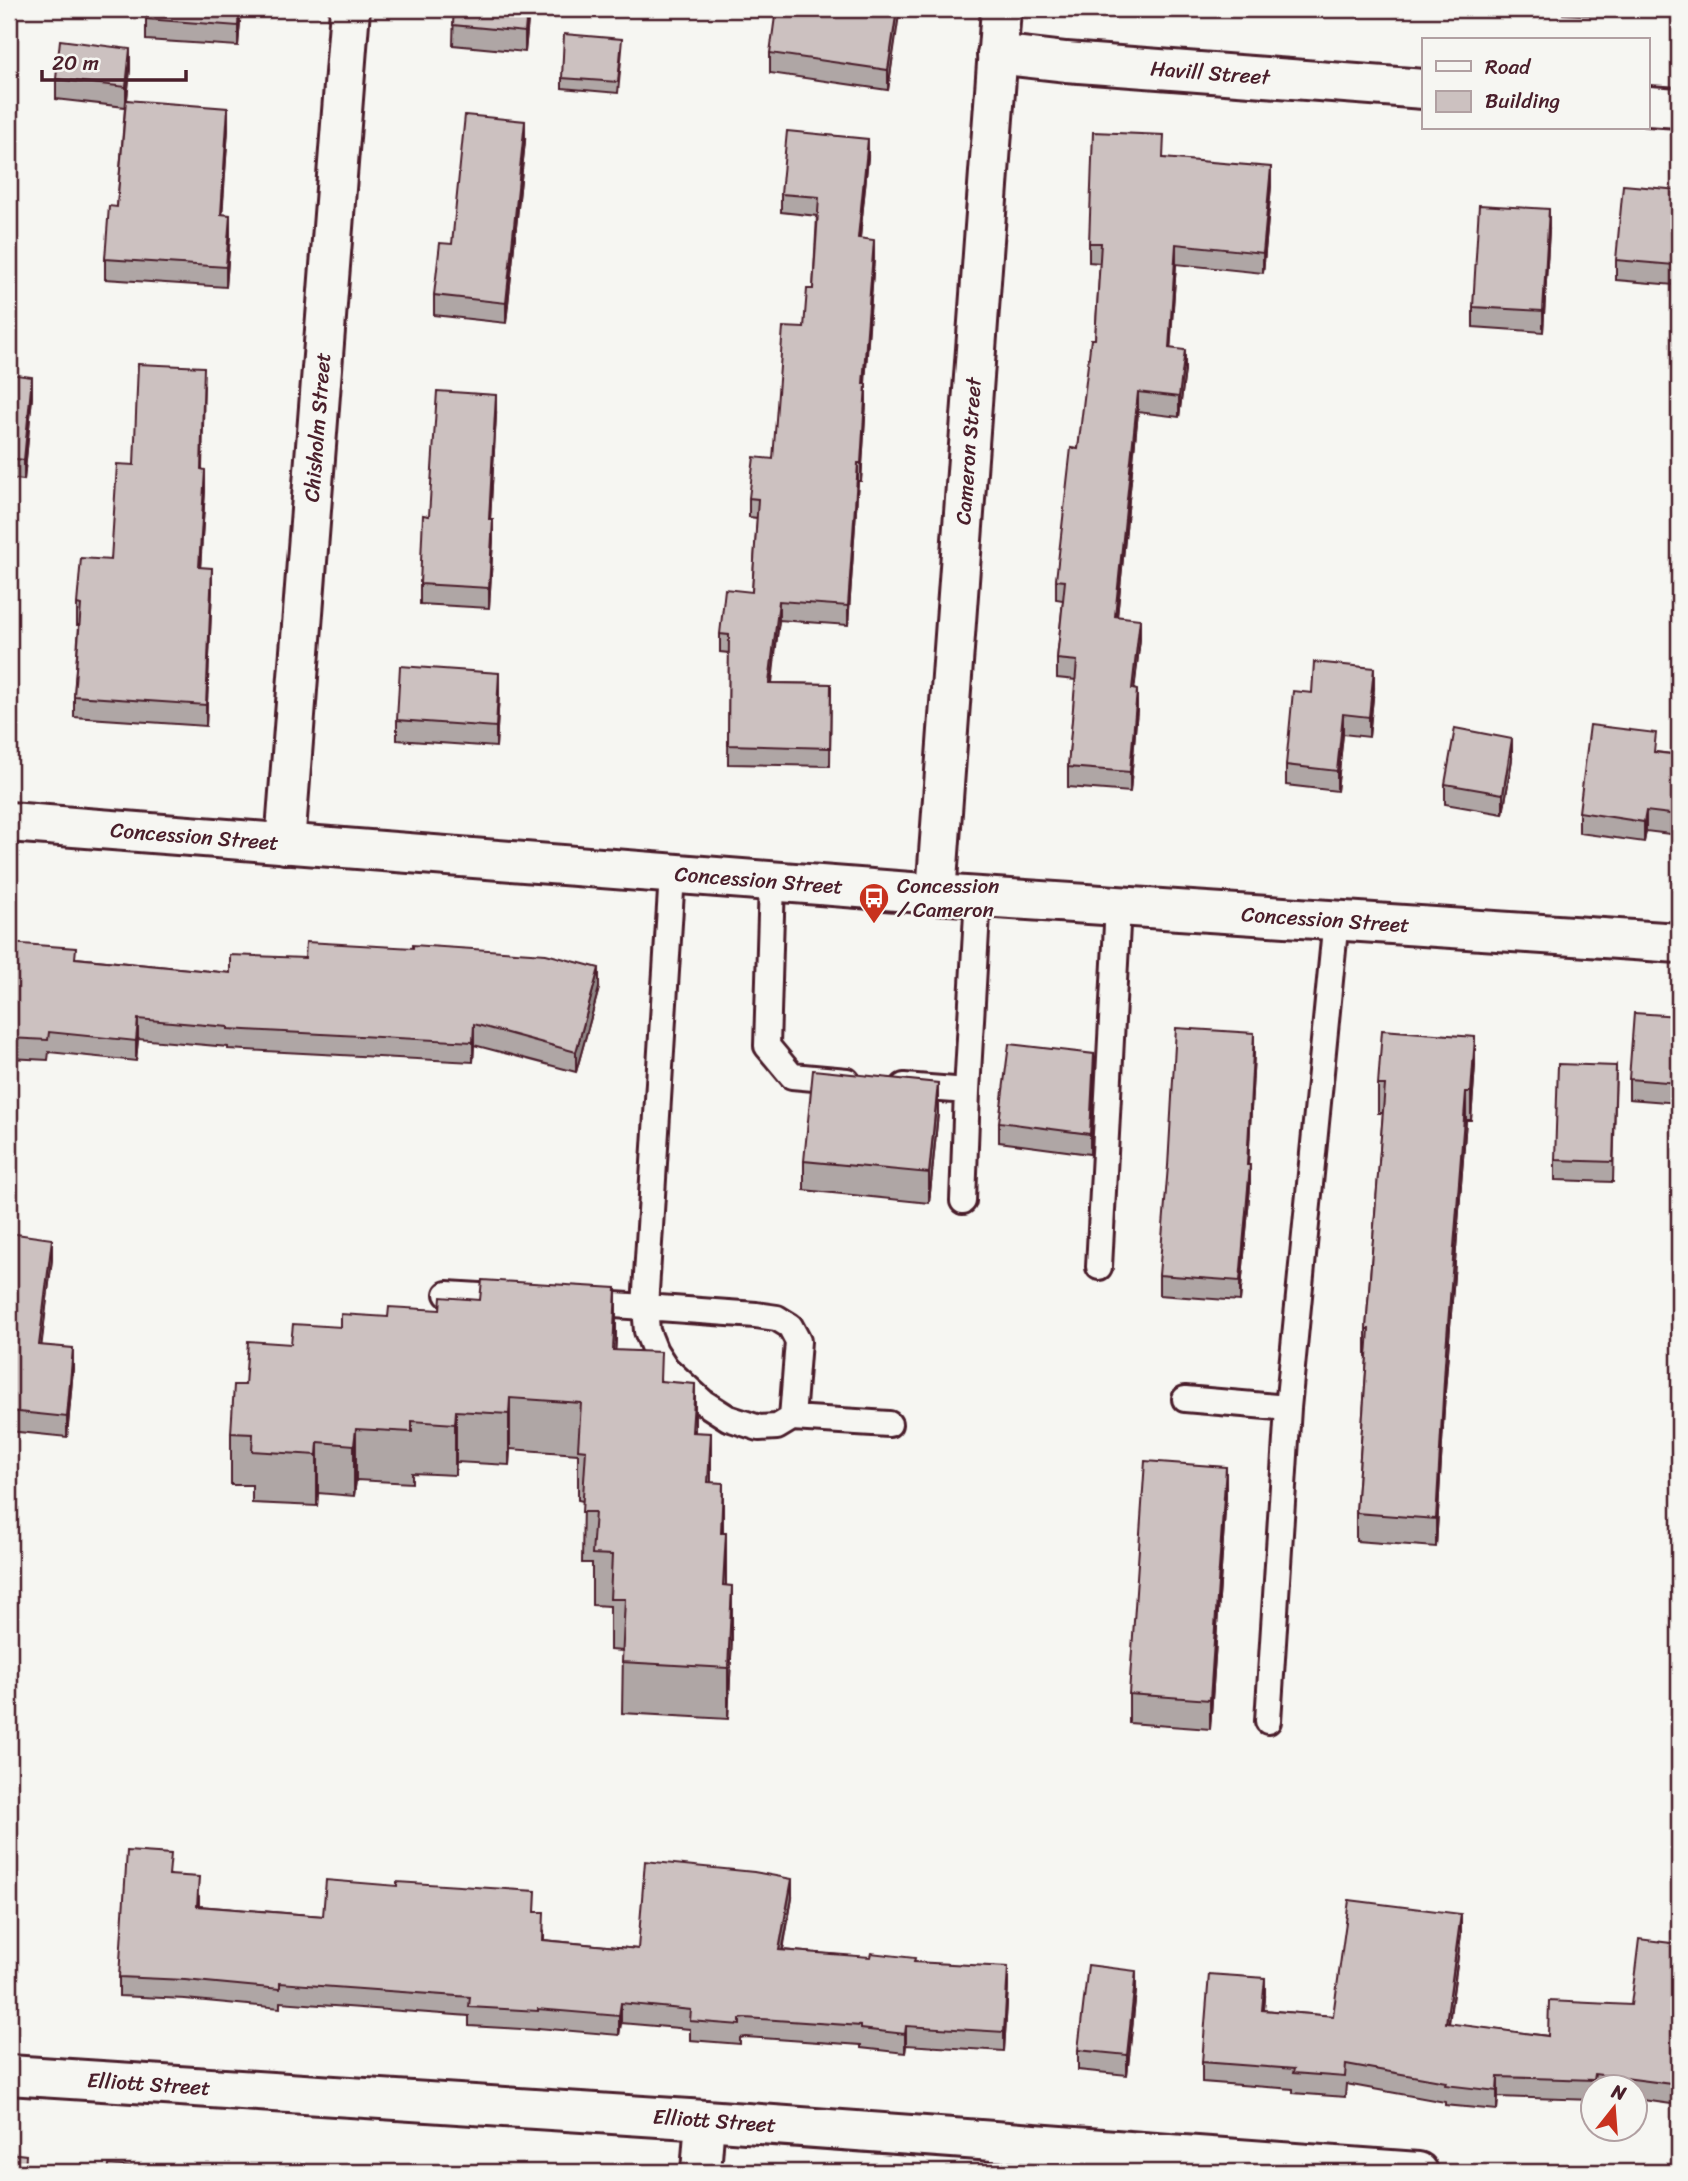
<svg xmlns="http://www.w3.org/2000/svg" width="1688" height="2181" font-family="Sriracha,sans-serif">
	<rect width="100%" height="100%" fill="#f6f6f2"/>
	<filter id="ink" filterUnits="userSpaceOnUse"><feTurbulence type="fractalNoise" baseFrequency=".0143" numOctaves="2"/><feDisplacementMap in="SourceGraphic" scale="14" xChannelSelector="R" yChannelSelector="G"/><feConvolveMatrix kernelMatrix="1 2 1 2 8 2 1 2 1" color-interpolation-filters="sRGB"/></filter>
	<g filter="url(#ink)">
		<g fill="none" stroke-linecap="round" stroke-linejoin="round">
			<!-- lane casing -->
			<g stroke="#4a1f2b" stroke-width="30">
				<path id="lane" d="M772,882L767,1046L792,1076L847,1081
					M904,1086L967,1091L978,896
					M963,1201L967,1091
					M1099,1267L1118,906
					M447,1294L512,1298
					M583,1303L645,1307L647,1331L655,1351L666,1368L703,1402L728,1418L759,1428L777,1427L792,1418L798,1341L790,1326L777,1318L756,1315L645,1307L672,875
					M1185,1399L1288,1408
					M792,1418L889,1424
					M1268,1721L1288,1408L1336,919"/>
			</g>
			<!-- street casing -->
			<g stroke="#4a1f2b" stroke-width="44">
				<g id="street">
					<path id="s1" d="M997,54L1066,62L1424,89"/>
					<path d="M1648,106L1679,108"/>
					<path id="s2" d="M285,844L350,9"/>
					<path id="s3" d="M936,894L1001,9"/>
					<path id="s4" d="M9,2075L705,2120L1418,2172"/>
					<path d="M701,2172L705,2120"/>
				</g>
			</g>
			<!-- secondary casing -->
			<g stroke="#4a1f2b" stroke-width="44">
				<g id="secondary">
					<path id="s5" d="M9,822L936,894L1679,943"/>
				</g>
			</g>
			<!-- lane -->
			<use href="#lane" stroke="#f6f6f2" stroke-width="24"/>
			<!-- street -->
			<use href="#street" stroke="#f6f6f2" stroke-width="38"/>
			<!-- secondary -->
			<use href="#secondary" stroke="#f6f6f2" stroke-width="38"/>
		</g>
		<!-- wall -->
		<path fill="#afa6a5" stroke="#4a1f2b" stroke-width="2" d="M241,9L238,46L146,40V19Z
			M454,9H529L525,52L453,45Z
			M899,9L888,90L770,73V53Z
			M1563,9H1609L1608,16L1563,14Z
			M622,50L618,93L562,88V78Z
			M130,69L127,100L228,129L222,214L230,235L226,287L105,279V259L117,207L125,107L56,99V79Z
			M525,141L506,323L434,315V295L452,244Z
			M868,157L860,238L874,258L865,384L866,402L861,481H858L848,625L779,620L772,683L831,684L830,766L728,764L729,653L720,652V634L752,592L757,518L749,517V498L773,459L813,289L817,216L781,212V194Z
			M1164,158L1271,186L1263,273L1176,264L1170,348L1185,370L1179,417L1138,412L1117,617L1140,639L1134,689L1137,709L1130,792L1068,787V767L1076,680L1057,678V659L1063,600L1056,599V580L1078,449L1095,339L1100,263L1089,262V243Z
			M1679,190L1674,285L1616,280V260Z
			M1549,230L1543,332L1473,327V307Z
			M9,374L32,397L24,480L9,478Z
			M204,387L202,469L205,490L200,567L212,588L206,726L74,717V696L79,625H77V604L111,560L134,465Z
			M496,415L490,519L493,539L489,608L420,604V584L429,516Z
			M1374,688L1369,737L1343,734L1337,791L1286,785V765L1312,693Z
			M499,693L496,747L397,740V720Z
			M1656,752L1679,755V835L1646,831L1644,842L1579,833V812Z
			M1512,759L1503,814L1445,804V784Z
			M9,943L76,958L230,973L599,988L576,1072L474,1045L473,1062L228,1049V1047L138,1039L136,1061L49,1052L48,1060L9,1058Z
			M1679,1016V1103L1629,1099V1079Z
			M1254,1053L1248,1165L1250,1186L1240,1301L1159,1295V1275Z
			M1475,1065L1471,1120H1466L1445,1391L1436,1547L1356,1541V1513L1367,1357H1366V1329L1383,1113H1378V1085Z
			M1616,1066L1613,1182L1555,1180V1160Z
			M1094,1074L1090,1154L999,1142V1122Z
			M938,1113L929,1203L804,1190V1161Z
			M9,1233L52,1259L41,1345L73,1368L67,1437L9,1431Z
			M341,1327L616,1339L615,1350L661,1381L695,1432L711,1482L723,1533L726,1585L732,1637L728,1719L622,1713L623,1651L610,1650V1606L592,1605V1563H582L583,1501L578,1500V1454L510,1449L509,1465L456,1462L455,1475L412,1473V1483L356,1480L354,1496L318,1493L317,1506L252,1503V1485H231V1433L245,1385L291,1344Z
			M1226,1496L1210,1729L1129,1723V1694Z
			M171,1875L199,1896V1906L323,1916L536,1912L544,1931V1940L638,1949L792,1898L783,1950L915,1962L1008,1986L1004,2051L906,2045L905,2053L861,2048V2045L745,2037L740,2038V2044L690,2040V2029L621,2023L619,2035L538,2028V2030L469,2026V2016L280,2002V2008L185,1999L119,1996V1977Z
			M1461,1934L1449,2024L1548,2036L1631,2005L1679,1944V2105L1635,2099V2087H1593V2100L1498,2097L1497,2110L1445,2105V2102L1346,2084L1345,2097L1293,2093V2089L1202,2082V2062L1265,1998L1264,2010L1333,2016Z
			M1136,1991L1127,2075L1078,2070V2050Z"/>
		<!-- shaded-wall -->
		<path fill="#8f8786" stroke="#4a1f2b" stroke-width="2" d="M239,9H241L238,46V26Z
			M527,9H529L525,52V32Z
			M897,9H899V15L888,90V70Z
			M130,49V69L126,107V87Z
			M228,108V129L221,234V214Z
			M525,121V141L506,323V303Z
			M868,139V157L858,257V238Z
			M1271,167V186L1263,273V253Z
			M1679,200V220L1674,285V265Z
			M1549,209V230L1543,332V311Z
			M230,215V235L226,287V267Z
			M874,240V258L863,402V384Z
			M1176,244V264L1169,368V348Z
			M1185,350V370L1179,417V397Z
			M32,377V397L24,480V460Z
			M866,384V402L861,481V463Z
			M1138,392V412L1115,636V616Z
			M496,395V415L489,539V519Z
			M858,463V481L848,625V606Z
			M205,470V490L199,587V567Z
			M493,519V539L489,608V588Z
			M212,568V588L206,726V705Z
			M779,601V620L769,701V683Z
			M1140,619V639L1132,709V689Z
			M1374,668V688L1369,737V717Z
			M499,673V693L496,747V727Z
			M1137,690V709L1130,792V772Z
			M1343,714V734L1337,791V771Z
			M1512,739V759L1503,814V794Z
			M1646,811V831L1644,842V822Z
			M599,968V988L576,1072V1052Z
			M138,1019V1039L136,1061V1041Z
			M474,1024V1045L473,1062V1042Z
			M1254,1033V1053L1247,1185V1165Z
			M1475,1037V1065L1471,1120V1092Z
			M1094,1054V1074L1090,1154V1134Z
			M938,1083V1113L929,1203V1173Z
			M1466,1092V1120L1445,1391L1436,1547V1519L1445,1363Z
			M1250,1165V1186L1240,1301V1281Z
			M52,1239V1259L39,1365V1345Z
			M616,1288V1339L613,1401V1350Z
			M73,1348V1368L67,1437V1417Z
			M695,1384V1435L692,1432Z
			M510,1398V1449L509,1465V1414Z
			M456,1411V1462L455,1475V1424Z
			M356,1429V1480L354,1496V1445Z
			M711,1433V1484L708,1482Z
			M318,1442V1493L317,1506V1455Z
			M1226,1467V1496L1210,1729V1700Z
			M723,1483V1535L721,1533Z
			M726,1533V1585L723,1637V1585Z
			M732,1586V1637L728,1719V1668Z
			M792,1879V1898L779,1969V1950Z
			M1461,1914V1934L1446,2043V2023Z
			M1008,1967V1986L1004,2051V2032Z
			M1136,1971V1991L1127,2075V2055Z
			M1265,1978V1998L1262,2030V2010Z
			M621,2003V2023L619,2035V2016Z
			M906,2026V2045L905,2053V2034Z
			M1498,2077V2097L1497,2110V2091Z"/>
		<!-- building -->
		<path fill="#ccc1c0" stroke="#4a1f2b" stroke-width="2" d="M147,9H239L238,26L146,19Z
			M454,9H527L525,32L453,25Z
			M776,9H897L888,70L770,53Z
			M564,34L622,39L618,82L562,78Z
			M60,40L130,49L126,87L56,79Z
			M126,100L228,108L221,214L230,215L226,267L105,259L109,206L117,207Z
			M465,115L525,121L506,303L434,295L440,243L452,244Z
			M787,131L868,139L858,238L874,240L863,384H866L861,463H858L848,606L779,601L769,683L831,684L830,748L728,745L729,635L720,634L725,589L752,592L758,499L749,498L754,457L773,459L783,327L804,328L807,289H813L819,197L781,194Z
			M1093,132L1164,135L1163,158L1271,167L1263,253L1176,244L1169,348L1185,350L1179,397L1138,392L1115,616L1140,619L1132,689L1137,690L1130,772L1068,767L1077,661L1057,659L1065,581L1056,580L1071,448L1078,449L1091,339H1095L1101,243H1089Z
			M1623,185L1679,190L1674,265L1616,260Z
			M1479,205L1549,209L1543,311L1473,307Z
			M138,364L204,367L201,469L205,470L199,567L212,568L206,705L74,696L81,605L77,604L81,558L111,560L117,464L134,465Z
			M9,374L32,377L24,460L9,458Z
			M437,391L496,395L489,519H493L489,588L420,584L423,515L429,516Z
			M1314,662L1374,668L1369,717L1343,714L1337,771L1286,765L1293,691L1312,693Z
			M400,666L499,673L496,727L397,720Z
			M1590,725L1656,733L1654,752L1679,755V815L1646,811L1644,822L1579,812Z
			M1455,728L1512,739L1503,794L1445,784Z
			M306,942L413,948V945L546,954L599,968L576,1052L474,1024L473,1042L228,1029V1027L138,1019L136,1041L49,1032L48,1040L9,1038V943L76,948L75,958L230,973V955L305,958Z
			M1634,1013L1679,1016V1083L1629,1079Z
			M1176,1028L1254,1033L1247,1165H1250L1240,1281L1159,1275L1168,1166Z
			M1382,1030L1475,1037L1471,1092H1466L1445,1363L1436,1519L1356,1513L1369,1329H1366L1385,1085H1378Z
			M1009,1044L1094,1054L1090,1134L999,1122Z
			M1558,1064L1616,1066L1613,1162L1555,1160Z
			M813,1070L938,1083L929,1173L804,1161Z
			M9,1233L52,1239L39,1345L73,1348L67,1417L9,1411Z
			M482,1280L616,1288L613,1350L661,1352L660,1381L695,1384L692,1432L711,1433L708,1482L723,1483L721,1533H726L723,1585L732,1586L728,1668L622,1662L625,1599H610L612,1555L592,1554L595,1512H582L586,1450L578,1449L581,1403L510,1398L509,1414L456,1411L455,1424L412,1421V1432L356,1429L354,1445L318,1442L317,1455L252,1451L253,1434L231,1433L234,1385H245L248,1341L291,1344L293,1324L341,1327V1314L388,1317L389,1307L440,1310L441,1297L480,1300Z
			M1145,1461L1226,1467L1210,1700L1129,1694Z
			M127,1851L171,1854L169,1875L199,1877L197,1906L323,1916L326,1880L397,1886V1882L536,1891L535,1912H544L543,1940L638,1949L645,1861L754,1872L792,1879L779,1950L870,1957L871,1953L915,1958L914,1962L1008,1967L1004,2032L906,2026L905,2034L861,2029V2026L745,2018L740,2019V2025L690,2021L691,2010L621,2003L619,2016L538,2009V2011L469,2007L470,1997L280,1983V1989L185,1980L119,1977Z
			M1349,1900L1461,1914L1446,2023L1548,2036L1549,2001L1631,2005L1639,1939L1679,1944V2002L1678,2014H1679V2085L1595,2074L1594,2080L1498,2077L1497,2091L1445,2085L1446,2082L1346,2064L1345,2077L1293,2073L1294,2069L1202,2062L1209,1974L1265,1978L1262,2010L1333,2016Z
			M1088,1965L1136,1971L1127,2055L1078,2050Z
			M9,2153L26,2155L25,2172H9Z
			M109,2165L201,2172H108Z"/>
	</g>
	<!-- icons -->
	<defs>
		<g id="bus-pin" transform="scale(1.575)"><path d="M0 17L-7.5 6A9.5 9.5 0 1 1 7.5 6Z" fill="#c8321e" stroke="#f6f6f2"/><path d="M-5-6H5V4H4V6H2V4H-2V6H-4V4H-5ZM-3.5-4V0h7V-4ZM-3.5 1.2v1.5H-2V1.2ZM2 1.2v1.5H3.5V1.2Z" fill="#fff"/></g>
	</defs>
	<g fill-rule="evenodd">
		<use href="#bus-pin" x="874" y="898"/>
	</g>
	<g text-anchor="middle" stroke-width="5" stroke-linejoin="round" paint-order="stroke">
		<!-- street labels -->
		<g font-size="21" fill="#4a1f2b" stroke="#f6f6f2">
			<text dy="7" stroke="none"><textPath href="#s1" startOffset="214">Havill Street</textPath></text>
			<text dy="7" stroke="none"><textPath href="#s2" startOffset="418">Chisholm Street</textPath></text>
			<text dy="7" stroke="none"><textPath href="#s3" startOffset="444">Cameron Street</textPath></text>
			<text dy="7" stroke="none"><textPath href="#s5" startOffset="186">Concession Street</textPath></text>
			<text dy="7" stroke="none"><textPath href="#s5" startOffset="752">Concession Street</textPath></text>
			<text dy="7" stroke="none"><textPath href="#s5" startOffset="1320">Concession Street</textPath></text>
			<text dy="7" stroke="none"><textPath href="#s4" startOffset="140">Elliott Street</textPath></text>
			<text dy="7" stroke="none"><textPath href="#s4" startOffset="707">Elliott Street</textPath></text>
		</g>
		<!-- poi labels -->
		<g font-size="21" fill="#4a1f2b" stroke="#f6f6f2" text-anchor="start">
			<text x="897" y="893">Concession<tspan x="897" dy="24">/ Cameron</tspan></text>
		</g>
	</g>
	<!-- margin -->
	<rect width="1688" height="2181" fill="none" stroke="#f6f6f2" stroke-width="35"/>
	<rect x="18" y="18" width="1653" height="2146" fill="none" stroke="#4a1f2b" stroke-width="2.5" filter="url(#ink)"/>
	<!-- legend -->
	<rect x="1422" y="38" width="228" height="91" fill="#f6f6f2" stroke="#b1a0a2" stroke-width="2"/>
	<rect x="1436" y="61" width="35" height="10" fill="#f6f6f2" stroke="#b1a0a2" stroke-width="2"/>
	<text x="1485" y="74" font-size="21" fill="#4a1f2b">Road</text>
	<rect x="1436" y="91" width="35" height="21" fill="#ccc1c0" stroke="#b1a0a2" stroke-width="2"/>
	<text x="1485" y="108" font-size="21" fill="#4a1f2b">Building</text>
	<!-- north arrow -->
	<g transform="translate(1614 2108) rotate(17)"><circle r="33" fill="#f6f6f2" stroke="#b1a0a2" stroke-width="2"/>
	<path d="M0-5L12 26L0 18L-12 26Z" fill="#c8321e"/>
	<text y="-10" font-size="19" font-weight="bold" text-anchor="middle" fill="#4a1f2b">N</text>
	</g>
	<!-- scale -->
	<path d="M42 70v10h144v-10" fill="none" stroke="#4a1f2b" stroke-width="3.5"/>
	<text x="52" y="70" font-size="21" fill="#4a1f2b" stroke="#f6f6f2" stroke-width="5" paint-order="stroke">20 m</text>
</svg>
